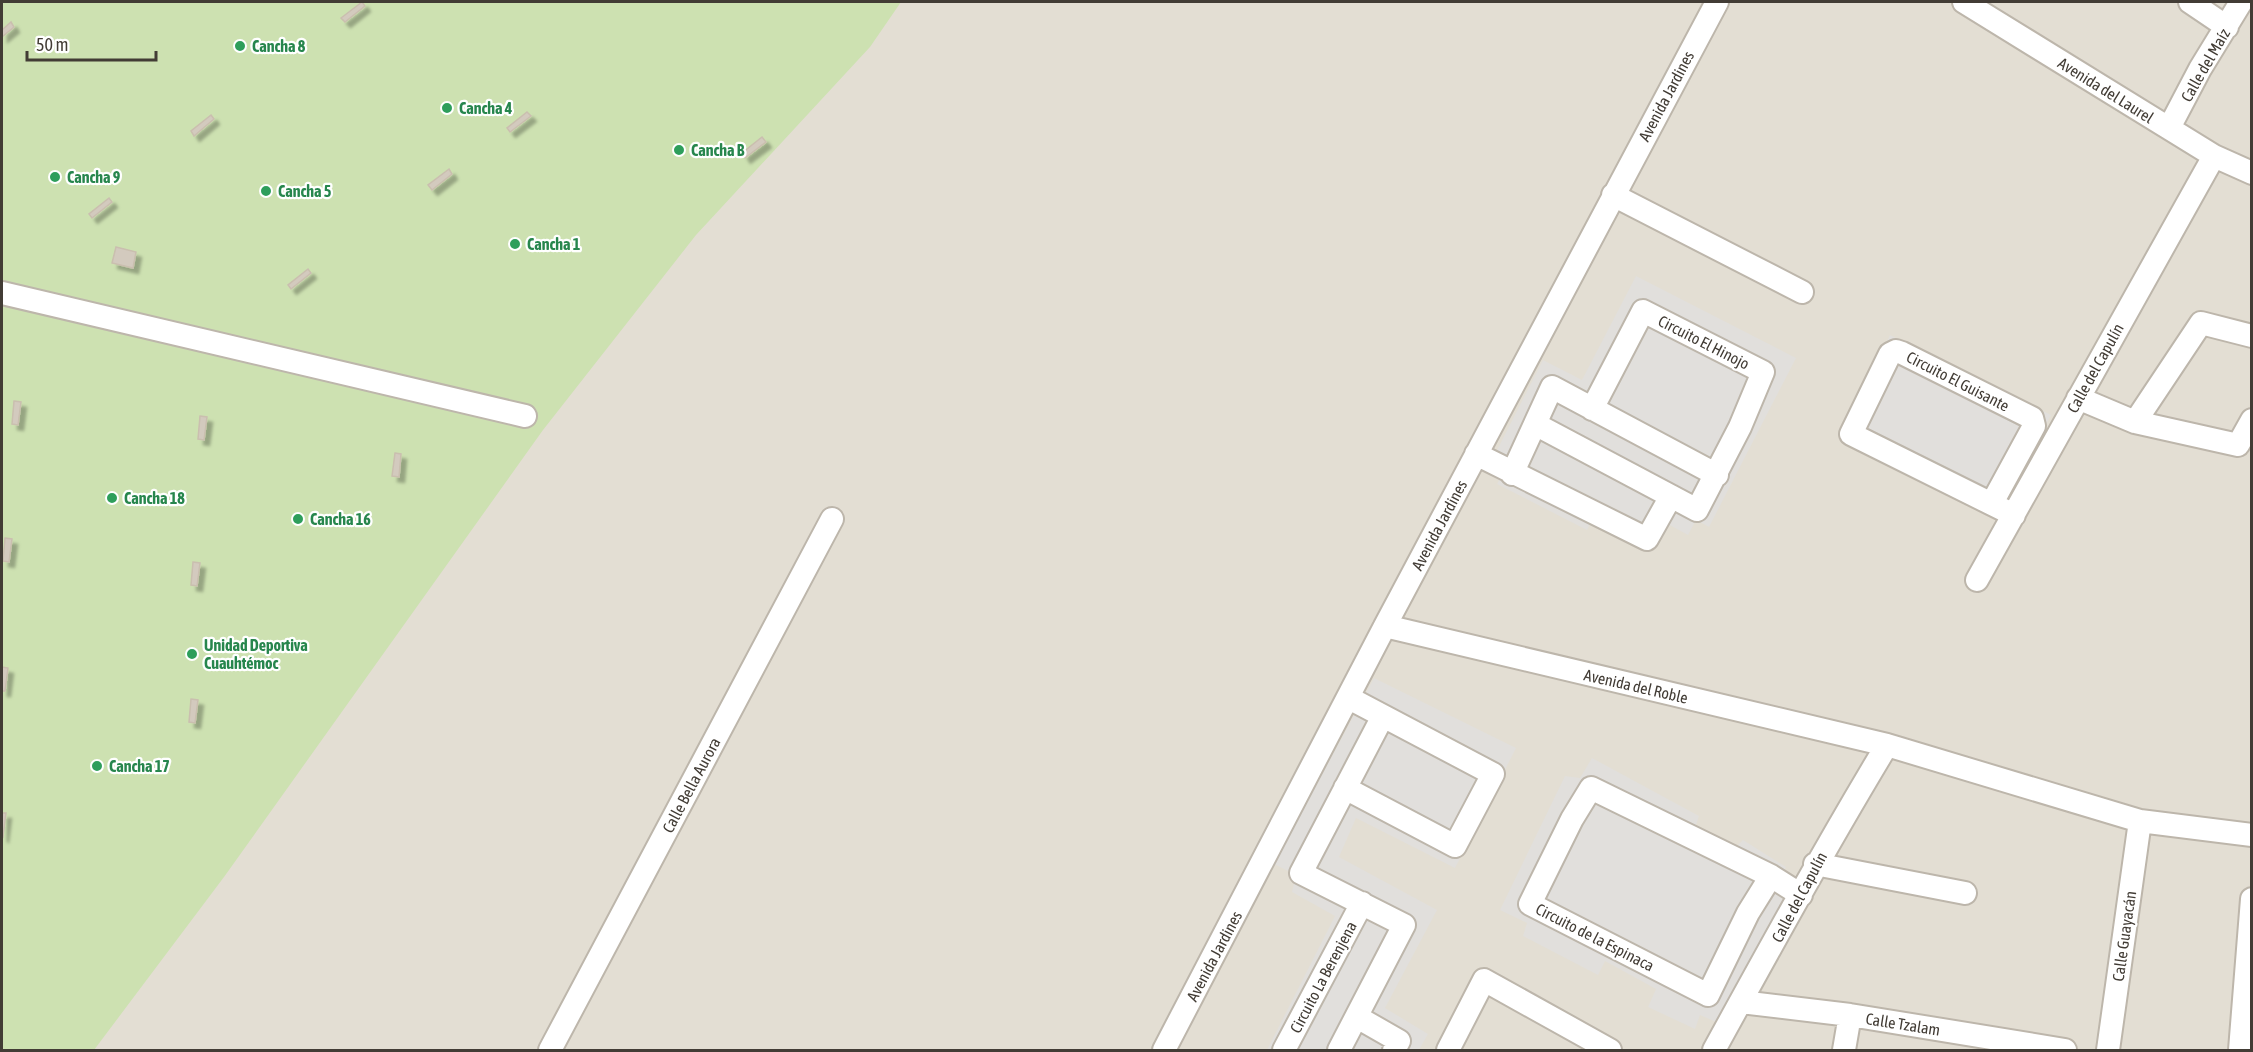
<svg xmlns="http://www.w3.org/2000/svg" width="2253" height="1052" font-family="'Asap Condensed',sans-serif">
	<defs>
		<filter id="shadow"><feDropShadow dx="5.5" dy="5.5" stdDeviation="1.5" flood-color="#0004"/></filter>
	</defs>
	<rect width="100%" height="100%" fill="#f0ece4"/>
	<!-- residential -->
	<path fill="#e3ded3" d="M2,2H2251V1050H2Z"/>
	<!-- garden -->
	<path fill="#cde1b1" d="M2,2H901L870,47L696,235L543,430L224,877L94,1050H2Z"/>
	<!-- parking -->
	<path fill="#e1dfdc" d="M1636,276L1796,358L1709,527L1696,520L1688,535L1666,523L1654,547L1594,517L1587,530L1497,484L1504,471L1490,464L1543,360L1582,380Z
		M1890,335L2051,415L2003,508L1847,428Z
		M1374,678L1516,748L1455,868L1356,818L1339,857L1437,910L1385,1008L1428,1034L1419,1050H1267L1335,916L1292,892L1296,875L1274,864Z
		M1592,758L1699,816L1696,825L1737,846L1743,840L1786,867L1782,875L1796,882L1716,1022L1700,1015L1695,1029L1648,1007L1656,989L1605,961L1598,975L1523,936L1527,923L1500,910L1565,776L1580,778Z"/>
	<!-- building -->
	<path fill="#d3cabe" stroke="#cabfaf" stroke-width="1.5" filter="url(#shadow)" d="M362,2L365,6L345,22L341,18Z
		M11,22L14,27L2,37V30Z
		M527,112L531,116L510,132L507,128Z
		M211,115L214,119L194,136L191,131Z
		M762,137L766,142L745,158L742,153Z
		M449,169L452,174L432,190L428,185Z
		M109,198L112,202L92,218L89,214Z
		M116,247L136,252L133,268L112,263Z
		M308,269L311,273L291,289L288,285Z
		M14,401L21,402L18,425L12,424Z
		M200,416L207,417L204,440L198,439Z
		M395,453L401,454L399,477L392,476Z
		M5,538L12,539L9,562L3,561Z
		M193,562L200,563L197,586L191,585Z
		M2,667L8,668L5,691H2Z
		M191,699L198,700L195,723L189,722Z
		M2,813H6L3,837L2,836Z"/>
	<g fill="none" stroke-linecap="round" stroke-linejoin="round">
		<!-- minor casing -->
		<g stroke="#bdb6ab" stroke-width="26">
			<path id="minor" d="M1964,2L2214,156L2252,173
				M2190,2L2227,27
				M2169,128L2200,69L2241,2
				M1613,195L1802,292
				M2,293L525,416
				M2078,398L2135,422L2238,445L2252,420
				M2135,422L2201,323L2252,336
				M1535,424L1697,510L1740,427L1763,372L1643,311L1592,409
				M1476,454L1647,539L1671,496
				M1512,474L1552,387L1717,475
				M1992,503L2034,426L2032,418L1902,353L1896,351L1890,354L1851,434L2014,515
				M1977,580L2214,156
				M1385,626L1887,745L2140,821L2252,835
				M1345,788L1455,846L1493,774L1349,698
				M1815,864L1965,893
				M1771,876L1748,913L1708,995L1530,904L1572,819L1591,788L1771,876L1801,895
				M1741,1002L1850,1015L2065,1050
				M1357,1017L1399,1041L1394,1050
				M550,1050L832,519
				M1164,1050L1385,626L1717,2
				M1284,1050L1362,903
				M1339,1050L1404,925L1301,873L1383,716
				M1448,1050L1484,980L1610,1050
				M1714,1050C1770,948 1826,846 1887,745
				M1844,1050L1850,1015
				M2108,1050L2140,821
				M2240,1050L2252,899"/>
		</g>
		<!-- minor -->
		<use href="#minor" stroke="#fff" stroke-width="22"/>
	</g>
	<!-- markers -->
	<g fill="#2e9e5b" stroke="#fff" stroke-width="2">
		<circle cx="240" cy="46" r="6"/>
		<circle cx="447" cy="108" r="6"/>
		<circle cx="679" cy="150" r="6"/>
		<circle cx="55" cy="177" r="6"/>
		<circle cx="266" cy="191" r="6"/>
		<circle cx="515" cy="244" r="6"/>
		<circle cx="112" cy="498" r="6"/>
		<circle cx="298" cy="519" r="6"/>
		<circle cx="192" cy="654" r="6"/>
		<circle cx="97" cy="766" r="6"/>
	</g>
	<g text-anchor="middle" stroke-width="4.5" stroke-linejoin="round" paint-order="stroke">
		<!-- leisure labels -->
		<g font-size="16" font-weight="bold" fill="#27864d" stroke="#fff" text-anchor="start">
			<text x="252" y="52">Cancha 8</text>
			<text x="459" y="114">Cancha 4</text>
			<text x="691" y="156">Cancha B</text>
			<text x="67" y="183">Cancha 9</text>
			<text x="278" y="197">Cancha 5</text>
			<text x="527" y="250">Cancha 1</text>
			<text x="124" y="504">Cancha 18</text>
			<text x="310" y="525">Cancha 16</text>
			<text x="204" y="651">Unidad Deportiva<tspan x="204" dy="18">Cuauhtémoc</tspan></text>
			<text x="109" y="772">Cancha 17</text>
		</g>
		<!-- street labels -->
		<g font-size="16" fill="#423c35" stroke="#fff">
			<text transform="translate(2205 65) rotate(-60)" y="6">Calle del Maíz</text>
			<text transform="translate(2106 90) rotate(32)" y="6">Avenida del Laurel</text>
			<text transform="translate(1666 96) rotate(-62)" y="6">Avenida Jardines</text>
			<text transform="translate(1704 342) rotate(27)" y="6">Circuito El Hinojo</text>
			<text transform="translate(2095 368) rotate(-61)" y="6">Calle del Capulín</text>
			<text transform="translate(1958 381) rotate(27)" y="6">Circuito El Guisante</text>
			<text transform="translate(1439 525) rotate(-62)" y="6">Avenida Jardines</text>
			<text transform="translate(1636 686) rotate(13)" y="6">Avenida del Roble</text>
			<text transform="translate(691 785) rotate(-62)" y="6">Calle Bella Aurora</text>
			<text transform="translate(1799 897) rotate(-62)" y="6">Calle del Capulín</text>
			<text transform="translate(2124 936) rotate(-82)" y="6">Calle Guayacán</text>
			<text transform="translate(1595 937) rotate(27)" y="6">Circuito de la Espinaca</text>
			<text transform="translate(1214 956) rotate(-62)" y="6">Avenida Jardines</text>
			<text transform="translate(1323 977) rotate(-62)" y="6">Circuito La Berenjena</text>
			<text transform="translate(1903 1024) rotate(9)" y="6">Calle Tzalam</text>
		</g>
	</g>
	<!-- border -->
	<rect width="2253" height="1052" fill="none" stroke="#423c35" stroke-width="6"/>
	<!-- scale -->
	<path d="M27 51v9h129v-9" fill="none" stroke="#423c35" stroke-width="3"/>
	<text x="36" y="51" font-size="18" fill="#423c35" stroke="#ffffff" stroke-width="4.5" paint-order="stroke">50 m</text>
</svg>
